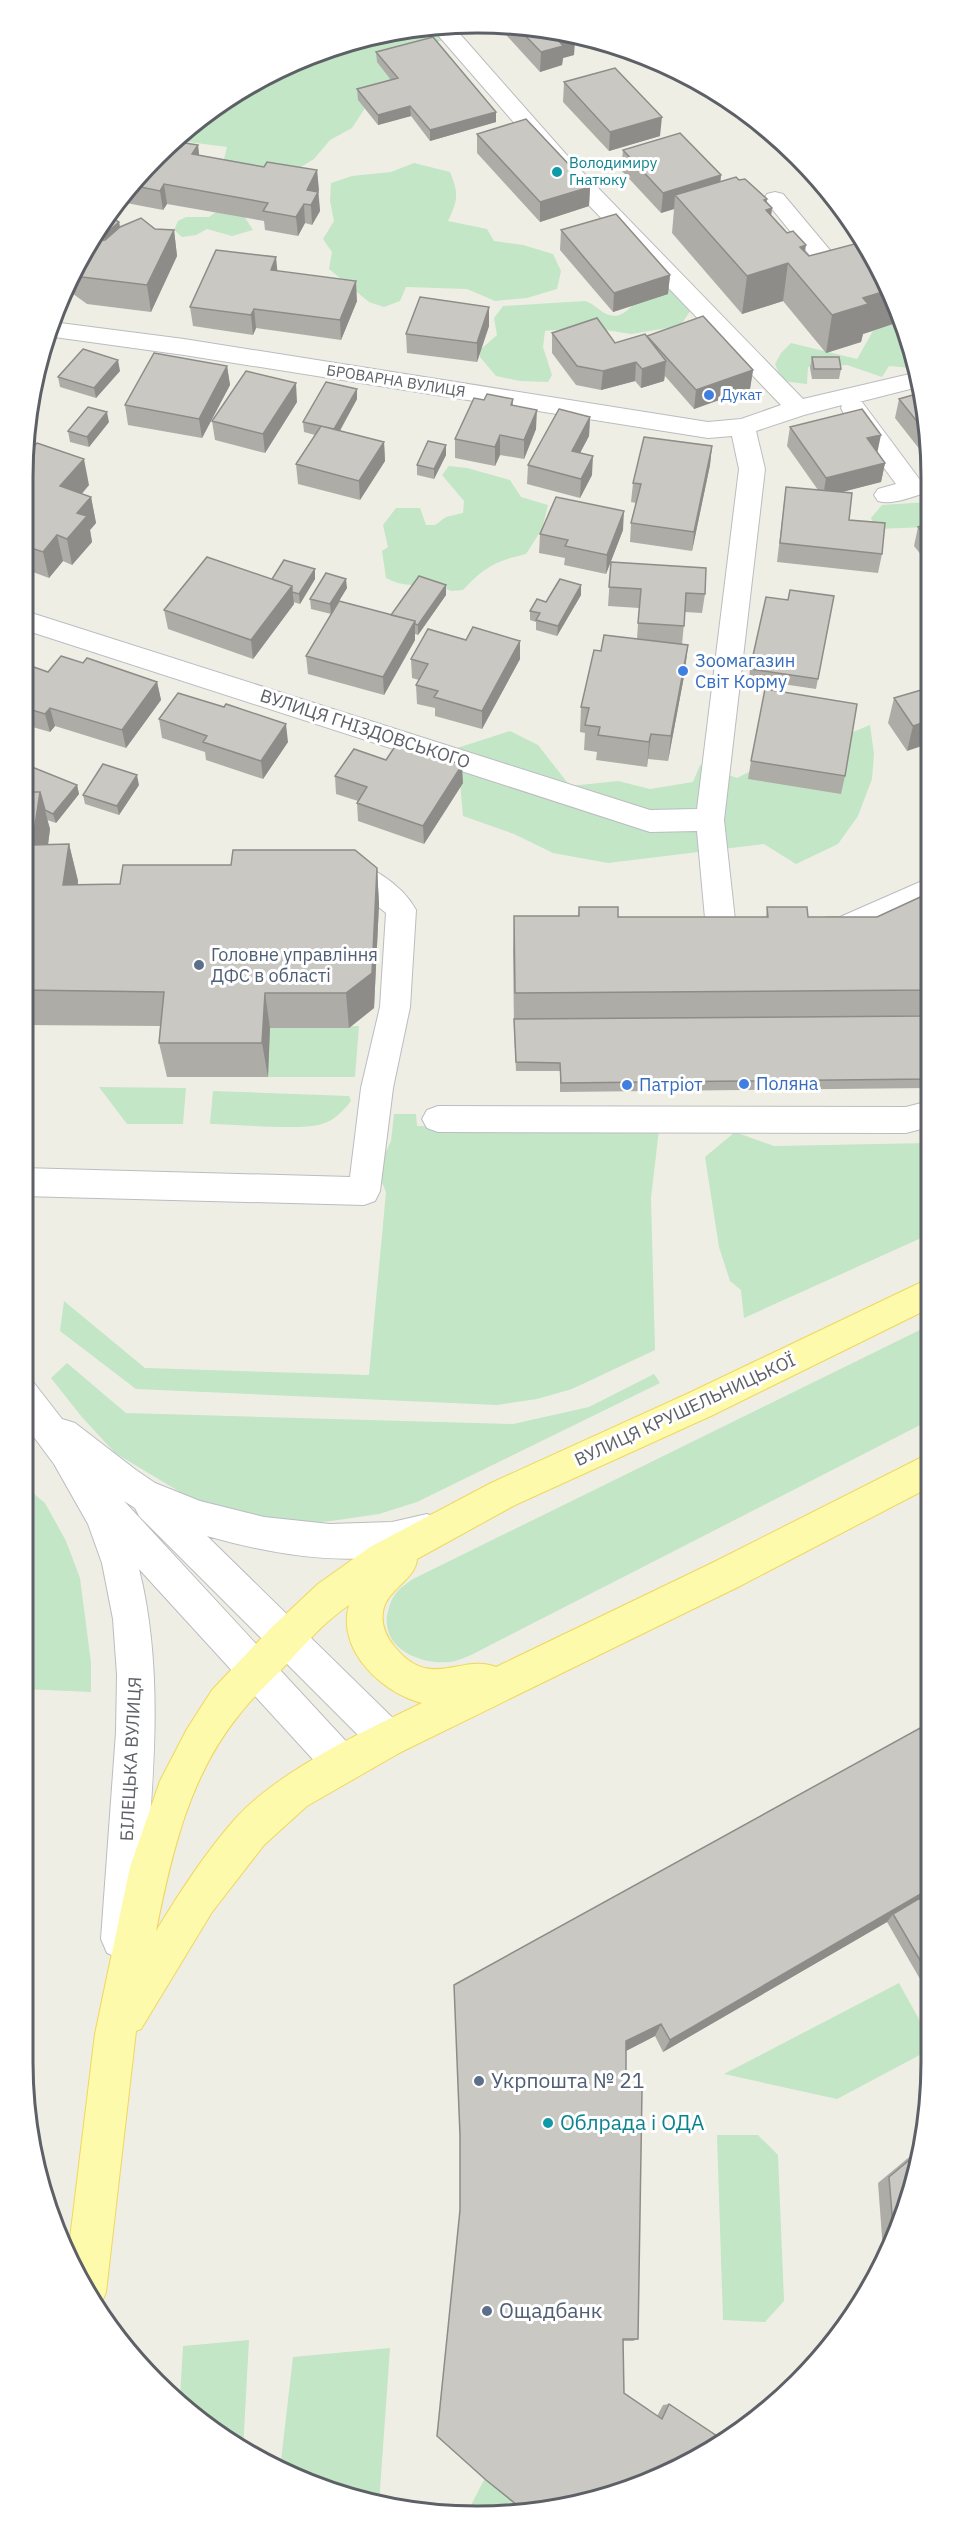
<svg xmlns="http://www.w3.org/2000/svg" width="954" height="2539" font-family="'IBM Plex Sans',sans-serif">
	<rect width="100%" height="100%" fill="#efeee5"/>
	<!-- green -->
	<path fill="#c2e6c6" d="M451,25L443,40L428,45L369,102L352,128L330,140L314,159L286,176L222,167L227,147L173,140L250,83L331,47L418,26Z
		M414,163L450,172C459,194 458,200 448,221L487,229L494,241L523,245L553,254L561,271L557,289L527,298L495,301L467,289L406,287L400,301L384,307L369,302L329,269L332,252L323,239L334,221L330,201L331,183L352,176L391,172Z
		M223,207L239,208L253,230L232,236L207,229L196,235L182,237L174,230L178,221L186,217H209Z
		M658,290L674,291L693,307L680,326L631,334L587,327L545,331L543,347L552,375L548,382L520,381L496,376L480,357V350L497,335L494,318L503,306L585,301C595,304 600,312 609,315C625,320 634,301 644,294C648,292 653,291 658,290Z
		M899,322L912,368L889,366L882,377L847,365L808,367L807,384L782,381L775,364L781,353L791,343L857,359L873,331Z
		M449,466L467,468L510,480L521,497L548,505L542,529L526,554C496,561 484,567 463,590L451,591L431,582C416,587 400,586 386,578L382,551L388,547L383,525L396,508H420L426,525H435L446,517L463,513L464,501L442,475Z
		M928,502V527L876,529L871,518L882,505Z
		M870,725L874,754L872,779L858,816L838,844L796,864L764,844L608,863L553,853L514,834L463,816L457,748L510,731L538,745L570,786L618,781L650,789L693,782L700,765L737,778C779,756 826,744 870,725Z
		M359,1026L355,1077H268L270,1028Z
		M99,1087L186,1088L183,1124H127Z
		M213,1091L349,1096L351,1101C343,1111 335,1120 322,1124C299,1131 236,1124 210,1124Z
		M394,1114H416L417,1126L524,1128L660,1121L651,1198L655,1350L572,1389L537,1399L497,1405L136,1389L60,1331L64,1301L145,1368L369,1375L386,1192L377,1171L391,1141Z
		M735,1132L774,1146L929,1143L930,1234L744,1318L741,1290L730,1281L719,1247L705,1157Z
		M930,1325V1420L473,1654C466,1657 458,1661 450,1662C422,1665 383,1650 387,1616C389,1607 391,1598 398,1591C402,1586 408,1583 413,1579Z
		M67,1363L126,1413L513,1424L589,1407L654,1374L660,1383L417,1502L379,1514L331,1521L283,1525L195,1501L115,1453L81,1416L51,1378Z
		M27,1488L45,1503L66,1541L80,1578L91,1663V1692L23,1689L22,1521Z
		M899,1983L931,2041V2049L837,2099L724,2074Z
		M717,2135H758L778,2155L784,2301L765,2322L723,2320Z
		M249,2340L243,2450L180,2398L183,2346Z
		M390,2348L379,2504L331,2492L280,2469L293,2357Z
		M485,2478L524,2509L468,2511Z"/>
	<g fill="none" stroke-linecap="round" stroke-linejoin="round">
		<!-- minor casing -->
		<g stroke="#babcc1" stroke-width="2">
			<path id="minor" d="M452,25L572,161L803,399L914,373L918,387L859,402H862L926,488L922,494C908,498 892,505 878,501L874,495L878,489L896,484L844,414L841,408L842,405L804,415L756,431L765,469L724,820L736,929L732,937L721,941L710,937L706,929L697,831L650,832L22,629V610L650,810L697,809L739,469L732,436L708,438L184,355L47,336L52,322L184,339L708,422L741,419L781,405L556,171L430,26Z
				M775,192L783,194L834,255L865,247L873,259L829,271L821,269L764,199L767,194Z
				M338,855C367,864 401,882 416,910L410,1007L393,1088L380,1191L375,1201L364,1205L22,1196V1168L350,1177L361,1088L380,1007L386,913L354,887L328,874L323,866L328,858Z
				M929,878V902L854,937C840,941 830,941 816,937L812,929L816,921L827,917H840Z
				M929,1101V1127L906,1133L438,1132L427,1128L422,1119L427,1110L438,1106L906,1107Z
				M22,1379L34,1383L62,1419L75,1423L136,1470L155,1483L200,1501L264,1517L330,1524L392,1522L427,1514L440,1519L445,1531L440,1543C367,1571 281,1557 207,1536L401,1726L407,1739L401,1752L388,1757L375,1752L139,1516L135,1508L124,1501L355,1751L361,1764L355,1777L342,1783L329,1777L139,1569C169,1688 148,1818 141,1939L135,1953L121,1959L107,1953L101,1939L116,1732L117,1675L113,1619L102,1563L88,1524L54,1464L22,1421Z"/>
		</g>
		<!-- major casing -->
		<g stroke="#f0d75d" stroke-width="2">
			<path id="major" d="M930,1278V1308L713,1415L515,1505L417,1559C416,1580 386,1589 383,1612C381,1625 386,1636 394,1646C431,1692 460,1653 496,1667L712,1563L930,1453V1487L738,1587L401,1752L307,1806L264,1845L212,1912L141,2029L136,2031L106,2292L100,2307L97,2308L83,2289L68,2255L95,2034L130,1867L160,1781L187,1729L212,1690L272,1627L318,1584L370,1547L491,1483L689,1393ZM349,1605C336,1650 382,1693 422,1703C364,1731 278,1771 235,1819C205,1853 180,1892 156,1931C171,1856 189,1776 239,1715C252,1698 268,1683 283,1668C303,1646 324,1622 349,1605Z"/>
		</g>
		<!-- minor -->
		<use href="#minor" fill="#fff" fill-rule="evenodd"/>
		<!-- major -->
		<use href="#major" fill="#fefaab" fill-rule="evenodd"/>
	</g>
	<!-- wall -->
	<path fill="#aeaca7" d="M477,24H507L576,35H575L574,55L563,58L562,65L540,72L498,26L483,31Z
		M376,52L496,112V122L430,141L411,116L378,125L358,100L357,89L391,80L377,62Z
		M564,82L660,136L609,151L563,102Z
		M477,134L590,187L589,206L540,222L477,153Z
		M172,141L198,145L199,155L264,167L317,170L320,211L312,225L305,223L298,236L265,230L264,221L167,204L163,210L116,201Z
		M623,150L721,175L720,182L739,180L767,202L772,208L771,216L809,256L885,276L899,322L863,334L861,342L826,353L783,301L742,314L672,233L674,209L661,213L621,170Z
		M107,215L119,222L120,227L174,230L177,256L151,312L87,304L65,288L70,276Z
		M561,230L670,275L668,294L613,312L560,250Z
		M277,271L357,301L341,340L256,328L253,335L193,326L190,307Z
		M489,326L477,362L407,353L406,334Z
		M552,333L615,343L647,337V336L753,370L750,389L694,409L665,376L664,381L641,388L635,381L601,390L576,385L552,353Z
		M812,357L841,369L839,379H812L810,368Z
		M227,366L230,385L202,438L128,425L125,405Z
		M120,371L96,398L60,387L58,377Z
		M357,399L340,431L384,442L385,461L360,500L298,484L296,464L315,435L304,432L303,422Z
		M513,399V405L536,429L524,459L500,455L495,466L455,458V439L484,400Z
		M899,399L928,417V460L895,418Z
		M297,402L265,453L215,440L212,421Z
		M590,417L589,436L580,453L592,475L580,498L527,484L528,465Z
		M109,422L89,447L70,442L68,431Z
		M790,427L877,452L885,463L881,482L841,492L849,520L882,554L878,573L777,562L786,487L818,490L787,446Z
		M712,446L710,465L692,551L630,542L631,523L636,503L631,502L633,483Z
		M446,455L434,479L417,475V465Z
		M22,477L89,485L82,494L91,497L96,523L90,530L92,542L72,565L63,561L49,578L22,568Z
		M928,524V561H926L914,546L918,527Z
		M623,530L606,574L564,565L565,558L539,553L540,534Z
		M611,562L705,594L702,613L685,612L682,645L685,671L668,761L648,759L647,767L596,760L597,752L584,750L585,733L580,732L581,707L637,639L639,608L608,606Z
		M315,569V579L300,604L293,602L294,604L253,659L168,629L164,610L272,579Z
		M347,588L339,601L391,615L446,595L418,635L415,634V640L384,695L308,674L306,656L331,614L311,609L310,599Z
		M581,595L557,636L536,630V622L530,620V611L546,602Z
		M834,596L816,689L749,679L750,669L788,600Z
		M411,659H520L482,729L435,716V708L417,704L416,685L419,680L412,678Z
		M83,663L157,682L161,700L126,748L55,726L50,732L22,724V668L48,672Z
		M928,688L907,751L888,723L894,698Z
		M224,707L288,742L263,779L206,760L205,752L162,738L159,719Z
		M386,760L463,783L424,844L358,821L357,803L358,801L336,794L335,776Z
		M751,761L845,776L841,794L748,779Z
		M22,763L77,785L79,794L56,823L47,820L50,829L48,845L69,844L78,881V885L120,884L377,868L379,904L374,1008L349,1028H270L268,1077H167L159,1043L160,1026L22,1025Z
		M139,785L119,815L85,804L83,795Z
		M929,893V1088L560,1092V1071H516L514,1028L513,952L514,916H578L579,907L618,917H766L767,907L808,917H877Z
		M922,1901L931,1916V1998L887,1922L663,2052L655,2036L626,2051V2088L638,2339L633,2341H623L624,2393L657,2416L663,2405L669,2404L651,2482L460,2135L454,1985Z
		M920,2148L916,2180L884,2264L878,2183Z"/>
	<!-- shaded-wall -->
	<path fill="#8d8c88" d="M483,24H498V26L483,31Z
		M419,26V28L301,60L331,47Z
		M575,36L574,55L563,58L562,65L540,72L541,52L558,40Z
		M410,106L411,116L378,125V115Z
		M496,112V122L430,141V130Z
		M662,117L660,136L609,151L610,132Z
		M198,145L200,165L192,154Z
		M317,170L319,190L311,205L307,190Z
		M721,175L719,195H675L674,209L661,213L663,193Z
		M164,184L167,204L163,210L160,191Z
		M590,187L589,206L540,222V202Z
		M318,192L320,211L312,225L311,205Z
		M767,199L766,210L772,208L767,246L764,200Z
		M304,204L305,223L298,236L296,217Z
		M119,222L124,254L109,267L104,235Z
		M174,230L177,256L151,312L147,285Z
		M90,243L77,273L76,268L79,261Z
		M806,245L801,278L800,247Z
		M276,257L278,277L271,270Z
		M788,263L783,301L742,314L747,276Z
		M670,275L668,294L613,312L614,293Z
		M356,281L357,301L341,340L340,320Z
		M889,290L899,322L863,334L861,342L826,353L832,315L863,298Z
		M489,307V326L477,362V343Z
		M254,309L256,328L253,335L251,315Z
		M39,357L41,369L36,375L38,359Z
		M118,360L120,371L96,398L94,388Z
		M666,361L664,381L641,388L642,369Z
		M636,362L635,381L601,390L603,371Z
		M227,366L230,385L202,438L199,419Z
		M753,370L750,389L694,409L696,390Z
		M296,383L297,402L265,453L263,434Z
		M357,389V399L335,439L334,429Z
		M537,410L536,429L524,459V440Z
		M107,412L109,422L89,447L87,437Z
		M590,417L589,436L571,470L572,451Z
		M500,435V455L495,466V447Z
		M881,435L877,454L867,438Z
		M384,442L385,461L360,500L359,481Z
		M446,445V455L434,479V469Z
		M712,446L710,465L692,551L694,532Z
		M593,456L592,475L580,498L581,479Z
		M84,459L89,485L65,512L60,486Z
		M885,463L881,482L823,497L826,478Z
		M91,497L96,523L90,530L92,542L72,565L67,539L77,513Z
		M624,511L623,530L606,574L607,555Z
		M57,535L63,561L49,578L43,552Z
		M315,569V579L300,604L299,594Z
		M346,579L347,588L331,614L330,604Z
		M446,585V595L418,635V625Z
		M581,585V595L557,636L558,626Z
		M292,586L294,604L253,659L251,640Z
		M415,621V640L384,695L383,677Z
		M520,641V659L482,729V711Z
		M688,645L685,671L668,761L671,736Z
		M157,682L161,700L126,748L122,730Z
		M50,708L55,726L50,732L45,714Z
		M928,721V744L907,751L913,726Z
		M286,724L288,742L263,779L261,761Z
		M651,734L648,759L647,767L649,742Z
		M462,765L463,783L424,844L423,826Z
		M137,775L139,785L119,815L117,806Z
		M77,785L79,794L56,823L53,814Z
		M40,792L50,829L43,882L32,845Z
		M69,844L78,881L73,921L63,885Z
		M377,868L379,904L374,1008L349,1028L346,993Z
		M265,993L270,1028L268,1077L262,1043Z
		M929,997V1020L920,1024Z
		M931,1888V1896L895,1917L893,1914L887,1922L663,2052L670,2040Z
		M661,2024L655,2036L622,2053L626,2041Z"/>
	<!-- building -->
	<path fill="#cac8c2" stroke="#8d8c88" stroke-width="1.5" d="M515,25L574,35L575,36L558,40L563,46L541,52Z
		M433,37L496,112L430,130L410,106L378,115L357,89L398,78L376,52Z
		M615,68L662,117L610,132L564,82Z
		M526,119L590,187L540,202L477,134Z
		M680,133L721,175L663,193L623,150Z
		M172,141L198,145L192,154L264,167L267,162L317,170L307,190L318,192L311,205L304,204L296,217L263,211L268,203L164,184L160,191L131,185Z
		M736,177L739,180L745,179L767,199L764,200L772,208L766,210L787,233L793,231L806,245L800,247L809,256L862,242L885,276L889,290L863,298L868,304L832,315L788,263L747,276L675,195Z
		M616,214L670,275L614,293L561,230Z
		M107,215L119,222L104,235H95Z
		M141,218L155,229L174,230L147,285L82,277L77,273L86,249L91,241L105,240L120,227Z
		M216,250L276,257L271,270L356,281L340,320L254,309L251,315L190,307Z
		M420,297L489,307L477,343L406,334Z
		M703,316L753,370L696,390L647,336Z
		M597,318L615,343L645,334L666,361L642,369L636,362L603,371L577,366L552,333Z
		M83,349L118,360L94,388L58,377Z
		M154,353L227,366L199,419L125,405Z
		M812,357H839L841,369H814Z
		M246,371L296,383L263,434L212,421Z
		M326,382L357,389L334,429L303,422Z
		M920,393L928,417V435L899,399Z
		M487,394L513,399L511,405L537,410L524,440L500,435L495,447L455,439L474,398L484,400Z
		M88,407L107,412L87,437L68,431Z
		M559,409L590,417L572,451L593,456L581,479L528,465Z
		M862,409L881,435L867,438L885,463L826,478L790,427Z
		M321,426L384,442L359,481L296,464Z
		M644,437L712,446L694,532L631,523L641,484L633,483Z
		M428,441L446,445L434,469L417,465Z
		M37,443L84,459L60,486L91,497L77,513L87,516L67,539L57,535L43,552L22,545V477L25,455Z
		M786,487L852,493L849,520L885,523L882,554L780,543Z
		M556,497L624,511L607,555L565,546L568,540L540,534Z
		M928,524V539L918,527Z
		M207,557L292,586L251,640L164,610Z
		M284,560L315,569L299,594L292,592V586L272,579Z
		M611,562L706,568L705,594L686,593L684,626L638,623L641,589L609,587Z
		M326,573L346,579L330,604L310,599Z
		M419,576L446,585L418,625L415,624V621L391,615Z
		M560,579L581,585L558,626L536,620L540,613L530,611L537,599L546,602Z
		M790,590L834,596L818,679L750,669L766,597L788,600Z
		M339,601L415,621L383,677L306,656Z
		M473,627L520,641L482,711L434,697L438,691L416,685L428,664L411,659L428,629L466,640Z
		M604,635L688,645L671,736L651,734L649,742L598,735L600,727L585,725L589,708L581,707L594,650L601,651Z
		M61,656L83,663L87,658L157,682L122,730L50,708L45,714L22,707V668L25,664L48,672Z
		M928,688V721L913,726L894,698Z
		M765,689L857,704L845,776L751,761Z
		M178,693L224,707L226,704L286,724L261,761L203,742L207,736L159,719Z
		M398,742L462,765L423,826L357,803L367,787L335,776L354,749L386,760Z
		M22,763L77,785L53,814L45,810L40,792H22Z
		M103,764L137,775L117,806L83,795Z
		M22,792H40L32,845L69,844L63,885L120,884L123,865H231L233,850H355L377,868L372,973L346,993H265L262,1043H159L164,992L22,990Z
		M929,893V990L515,993L514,916H579V907H618V917H768L767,907H807L808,917H877Z
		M929,1013V1079L561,1083L560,1063L516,1062L514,1019L923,1016Z
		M931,1722V1888L670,2040L661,2024L626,2041V2088L642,2090L638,2339H623L624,2393L662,2419L669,2404L726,2442L651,2482L566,2508L522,2509L486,2480L437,2436L460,2210V2135L454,1985Z
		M920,1898L931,1916V1979L893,1914Z
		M920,2151L916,2180L894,2239L889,2177Z"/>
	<!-- markers -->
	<g fill="#0f9aa8" stroke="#fff" stroke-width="2">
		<circle cx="557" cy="172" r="6"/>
		<circle cx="548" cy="2123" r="6"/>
	</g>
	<g fill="#3f7fe0" stroke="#fff" stroke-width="2">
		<circle cx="709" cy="395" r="6"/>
		<circle cx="683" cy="671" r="6"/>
		<circle cx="744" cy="1084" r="6"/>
		<circle cx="627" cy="1085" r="6"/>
	</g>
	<g fill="#5c6f8a" stroke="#fff" stroke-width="2">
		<circle cx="199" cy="965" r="6"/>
		<circle cx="479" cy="2081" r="6"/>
		<circle cx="487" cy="2311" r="6"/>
	</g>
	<g text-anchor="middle" stroke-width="6" stroke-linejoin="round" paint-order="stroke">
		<!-- far-culture labels -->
		<g font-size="15" fill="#0d838f" stroke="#fff" text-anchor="start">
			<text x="569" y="168">Володимиру<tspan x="569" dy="17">Гнатюку</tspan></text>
		</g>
		<!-- far-street labels -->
		<g font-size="15" fill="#5d6066" stroke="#fff">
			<text transform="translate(396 381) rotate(9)" y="5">БРОВАРНА ВУЛИЦЯ</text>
		</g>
		<!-- far-shop labels -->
		<g font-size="15" fill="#366cbe" stroke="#fff" text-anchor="start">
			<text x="721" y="400">Дукат</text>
		</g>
		<!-- shop labels -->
		<g font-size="18" fill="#366cbe" stroke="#fff" text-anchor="start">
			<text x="695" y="667">Зоомагазин<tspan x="695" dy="21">Світ Корму</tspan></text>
			<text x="756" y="1090">Поляна</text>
			<text x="639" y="1091">Патріот</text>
		</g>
		<!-- street labels -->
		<g font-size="18" fill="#5d6066" stroke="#fff">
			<text transform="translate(365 729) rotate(18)" y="6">ВУЛИЦЯ ГНІЗДОВСЬКОГО</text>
			<text transform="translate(685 1410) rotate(-25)" y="6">ВУЛИЦЯ КРУШЕЛЬНИЦЬКОЇ</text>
			<text transform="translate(131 1759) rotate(-87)" y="6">БІЛЕЦЬКА ВУЛИЦЯ</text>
		</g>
		<!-- service labels -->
		<g font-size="18" fill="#4e5e75" stroke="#fff" text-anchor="start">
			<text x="211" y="961">Головне управління<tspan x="211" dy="21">ДФС в області</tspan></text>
		</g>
		<!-- near-service labels -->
		<g font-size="21" fill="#4e5e75" stroke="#fff" text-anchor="start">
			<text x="491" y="2088">Укрпошта № 21</text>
			<text x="499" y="2318">Ощадбанк</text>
		</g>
		<!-- near-culture labels -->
		<g font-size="21" fill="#0d838f" stroke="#fff" text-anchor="start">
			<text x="560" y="2130">Облрада і ОДА</text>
		</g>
	</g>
	<!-- crop -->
	<path d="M0 0H954V2539H0ZM477 33H477A444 444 0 0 1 921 477V2062A444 444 0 0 1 477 2506H477A444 444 0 0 1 33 2062V477A444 444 0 0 1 477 33Z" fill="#fff" fill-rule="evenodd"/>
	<path fill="none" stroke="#5d6066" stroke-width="3" d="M477 33H477A444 444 0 0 1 921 477V2062A444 444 0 0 1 477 2506H477A444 444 0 0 1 33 2062V477A444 444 0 0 1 477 33Z"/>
</svg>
